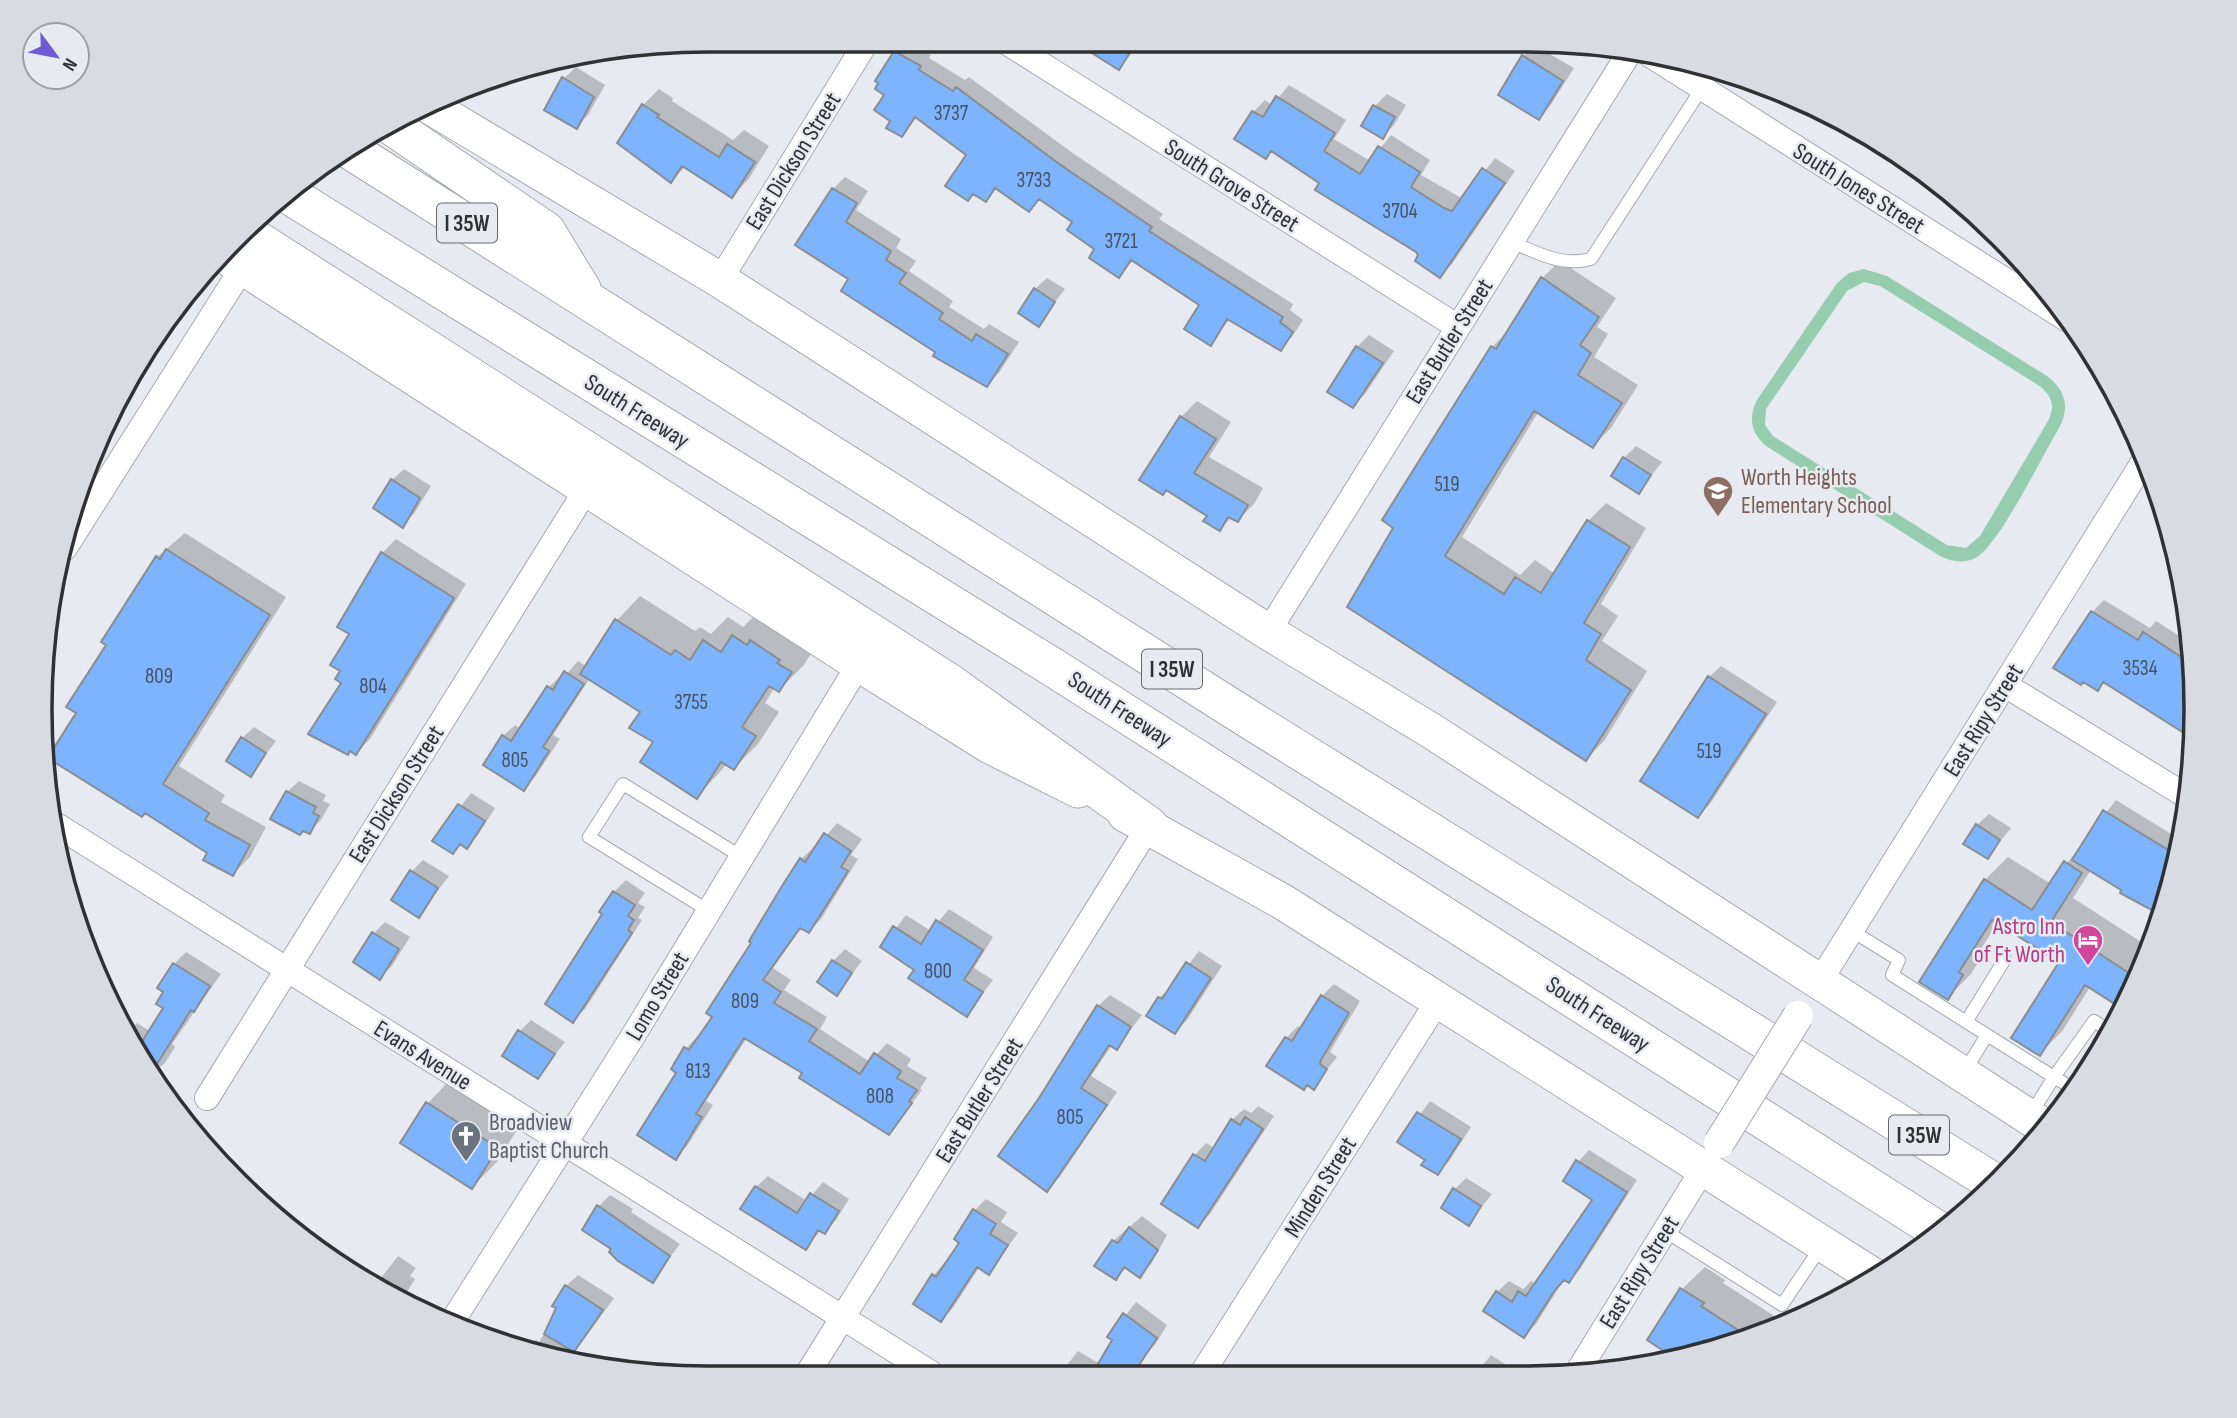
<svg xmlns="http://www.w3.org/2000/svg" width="2237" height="1418" font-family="'Sofia Sans Condensed',sans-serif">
	<rect width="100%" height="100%" fill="#e7ebf1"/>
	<!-- green -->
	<path fill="#96cdaf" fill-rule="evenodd" d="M1864,269L1887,276L2047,376C2066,390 2070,408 2059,428C2043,455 1999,544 1977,557C1965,564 1952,562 1940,556L1766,446C1751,433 1748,418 1757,400L1837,283L1849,273ZM1864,282L1880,286L2041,387C2053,398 2055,407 2048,421L1980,536L1966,548L1947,545L1773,436L1765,425L1766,409L1847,291Z"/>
	<!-- shadow -->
	<path fill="#0003" d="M801,41H834L822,53Z
		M906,41L931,54L929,58L965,80L969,77L1074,154L1163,214L1159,219L1293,304L1290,310L1303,320L1292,337L1280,349L1230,319L1210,344L1201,305L1134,259L1119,275L1075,221L1041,198L1029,210L998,187L985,200L968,154L918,116L902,135L893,120L886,94L878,81Z
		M1079,43H1140L1119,68Z
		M1449,45H1469L1462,53Z
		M1534,45L1574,68L1550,106L1538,118L1524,56Z
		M576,67L605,85L588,115L576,127L564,78Z
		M1289,85L1346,120L1334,139L1370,161L1391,135L1430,160L1421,175L1463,199L1495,158L1515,171L1452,264L1440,275L1421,254L1321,182L1272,150L1266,157L1253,112L1265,100L1272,105Z
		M659,89L673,98L672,101L733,140L744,130L769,146L748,180L732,196L686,166L671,181L643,105Z
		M1387,94L1406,105L1394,125L1383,136L1364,126L1375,106Z
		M845,177L868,191L856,210L901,239L896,248L916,261L909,271L953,301L949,307L984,329L989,324L1019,342L999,373L987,385L938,351L851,279L833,189Z
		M1560,261L1616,298L1597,327L1608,334L1594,357L1638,385L1611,428L1593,446L1539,411L1462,537L1520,575L1535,560L1555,574L1588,521L1606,503L1646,528L1601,604L1618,616L1602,641L1647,671L1604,741L1586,759L1396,527L1384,520L1492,347L1511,328L1542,278Z
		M1047,278L1065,289L1038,324L1035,289Z
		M1369,335L1394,351L1365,394L1353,406L1357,347Z
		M1197,401L1231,422L1209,457L1263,488L1254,504L1238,520L1232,517L1220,529L1209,515L1167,489L1181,417Z
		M1636,446L1662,462L1639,492L1624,458Z
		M404,469L431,486L414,514L402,525L392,480Z
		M2163,502L2168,525L2155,516Z
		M185,533L286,597L179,766L225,795L221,802L266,827L250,857L233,874L79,713L108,644L157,557Z
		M396,539L466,584L370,739L356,753L330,741L327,744L310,733L343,682L352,634L382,553Z
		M640,596L695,631L700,627L711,634L728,617L743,627L757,613L815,648L803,666L779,690L775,687L765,703L779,712L758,744L734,768L727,764L697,797L642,712L590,678L553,735L560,739L535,777L523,788L503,736L515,725L521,729L548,688L560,676L563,678L578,661L587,667L617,620Z
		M2104,600L2150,628L2156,621L2192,644L2195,738L2105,681L2098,689L2092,612Z
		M1721,666L1777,702L1710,804L1698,816L1709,677Z
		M254,727L276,741L250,775L242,738Z
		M299,781L326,795L323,801L330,804L321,820L309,832L287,792Z
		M471,793L495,808L478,835L467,846L462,843L453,852L435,840Z
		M2116,800L2181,840L2174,882L2162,915L2091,870L2073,898L2149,947L2126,1009L2090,987L2063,1030L2040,1054L2062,962L1998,922L1981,949L1985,951L1971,974L1947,998L1985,880L2008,857L2051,884Z
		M1989,814L2011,828L1987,857L1977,825Z
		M837,823L862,839L851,855L858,859L821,919L809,931L802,927L773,968L791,980L784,990L827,1017L820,1029L870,1062L887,1043L911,1059L907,1066L927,1078L920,1089L922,1090L889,1133L805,1072L747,1038L706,1101L713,1105L687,1146L676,1157L679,1072L686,1048L697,1037L700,1038L714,1017L801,859L813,848L815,849Z
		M423,860L449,876L418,916L412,871Z
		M626,880L645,893L638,903L645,907L638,918L642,920L585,1009L573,1020L604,913L614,892Z
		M949,909L993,937L974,968L993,980L967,1014L916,969L882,947L906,915L931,931Z
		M385,922L410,937L392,966L380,977L374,933Z
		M845,949L862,961L837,993L833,961Z
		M1199,951L1222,966L1187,1020L1175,1032L1159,998L1172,987Z
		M186,952L221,974L172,1044L175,1047L165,1063L150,1075L130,1030L137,1023L151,1032L166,1008V991L174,964Z
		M1334,984L1360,1001L1330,1052L1337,1057L1313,1087L1286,1038L1298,1026L1302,1029L1322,996Z
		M1110,995L1142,1015L1116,1048L1112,1045L1091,1076L1117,1092L1059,1178L1047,1190L1041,1099L1098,1006Z
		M531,1020L565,1042L538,1077L520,1031Z
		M451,1079L521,1124L496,1163L472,1187L402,1142L428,1103Z
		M1430,1101L1471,1127L1449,1161L1438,1173L1427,1159L1400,1142Z
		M1258,1106L1274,1116L1210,1214L1198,1226L1163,1204L1195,1155L1206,1143L1214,1148L1232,1120L1244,1109L1251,1113Z
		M1589,1150L1637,1180L1580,1269L1569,1281L1565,1278L1536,1324L1524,1335L1497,1292L1509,1281L1523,1289L1531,1281L1536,1284L1594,1200L1578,1162Z
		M768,1176L807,1201L823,1182L849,1199L836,1220L824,1232L821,1230L805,1248L756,1187Z
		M1466,1178L1492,1194L1468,1224L1455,1189Z
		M610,1195L633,1209L631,1212L680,1244L652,1281L613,1248L599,1206Z
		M986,1199L1007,1212L1001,1222L1018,1233L989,1272L980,1266L953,1308L941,1320L915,1304L934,1275L962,1242L975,1210Z
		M1142,1216L1167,1235L1151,1264L1139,1275L1127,1267L1116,1278L1097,1266L1113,1241Z
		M398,1256L416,1268L410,1276L415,1279L403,1298L377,1283Z
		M1705,1267L1725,1280L1723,1283L1785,1323L1701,1355L1670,1360L1682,1289Z
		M578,1275L614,1298L585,1338L566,1357L529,1347L536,1340L539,1342L553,1319L566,1286Z
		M1136,1302L1167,1325L1155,1345L1143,1356L1140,1354L1129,1374H1060L1078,1351L1100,1364L1114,1340L1109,1337Z
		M1491,1355L1517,1372L1514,1376H1474Z
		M1259,1365L1274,1375H1250Z
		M704,1366L713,1372H698Z"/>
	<!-- building -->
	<path fill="#7eb4fb" stroke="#898d92" stroke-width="2" d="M1076,43H1136L1119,70Z
		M894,51L921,66L919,70L953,91L956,87L1062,166L1152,227L1149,231L1283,317L1280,322L1293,332L1281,351L1227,319L1211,346L1184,329L1199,305L1131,260L1119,278L1089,258L1094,249L1067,230L1072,222L1039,199L1029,212L995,188L986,202L973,194L968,201L945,186L966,155L915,117L902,137L886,128L890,121L874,110L884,95L875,89L878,83L875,81Z
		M1522,55L1563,81L1539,120L1498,95Z
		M562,77L594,97L577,129L544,110Z
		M1276,96L1335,133L1324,151L1360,174L1378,146L1420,172L1411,187L1444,208L1452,211L1482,168L1505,183L1440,278L1415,261L1418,255L1416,252L1315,190L1319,183L1271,151L1266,159L1234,139L1252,111L1263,117Z
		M642,104L659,115L657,117L719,157L727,144L755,162L732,198L682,166L671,183L617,143Z
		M1373,105L1395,117L1383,139L1361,126Z
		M832,188L857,203L846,222L891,251L886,260L906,273L899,283L943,313L939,319L972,341L976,334L1008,354L987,387L933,356L935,352L841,291L848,279L795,245Z
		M1541,277L1599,317L1580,345L1591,353L1578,375L1622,403L1593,448L1534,411L1445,556L1504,594L1515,577L1541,593L1587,520L1630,547L1584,623L1601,634L1586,660L1631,690L1586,761L1347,607L1393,528L1382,520L1491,346L1496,349Z
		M1034,288L1055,302L1039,327L1018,313Z
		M1356,346L1383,363L1353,408L1327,392Z
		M1180,416L1216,439L1194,473L1248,505L1238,522L1228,517L1220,531L1203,521L1207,516L1166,490L1163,495L1139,480Z
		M1623,457L1651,475L1639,494L1611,476Z
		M391,479L420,498L403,528L373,508Z
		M166,549L270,615L163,784L209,813L205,820L250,845L233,876L203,860L207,853L145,813L142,817L51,760L50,754L76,713L66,707L106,645L101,642L156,556L160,559Z
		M381,552L454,598L356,755L350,751L348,755L308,734L341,683L335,679L340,671L330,665L349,634L337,627Z
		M2091,611L2138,640L2143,632L2192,664L2195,740L2103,682L2098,691L2083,682L2081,685L2053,668Z
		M615,619L671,655L675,650L690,660L703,640L721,652L732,635L747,645L750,640L780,660L777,663L792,672L779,692L769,686L742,727L756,736L734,770L721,762L697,799L640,762L653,742L629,728L640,712L580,674Z
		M564,671L584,684L543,747L549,751L524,791L483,765L502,735L511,741L547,686L553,690Z
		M1708,676L1766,714L1698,818L1640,781Z
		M241,737L266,753L251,777L226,761Z
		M286,791L316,807L313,813L319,816L310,834L303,831L300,835L270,819Z
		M458,804L485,821L467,849L460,844L453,854L432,841Z
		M2103,810L2178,856L2174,882L2161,915L2120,893L2121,890L2072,860Z
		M1976,824L2000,840L1988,859L1963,844Z
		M824,833L851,851L841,867L848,871L809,933L800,928L763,980L781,992L774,1003L817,1029L809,1041L860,1074L874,1053L901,1071L897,1078L917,1090L909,1101L912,1103L889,1135L799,1078L802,1073L744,1038L696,1114L702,1117L676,1160L637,1135L676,1073L671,1069L684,1047L689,1050L712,1017L706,1013L751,943L749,941L782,886L800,858L805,862Z
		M2064,861L2082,873L2051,922L2138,979L2124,1010L2085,985L2040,1056L2011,1038L2059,962L1992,920L1959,972L1963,975L1948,1000L1919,982L1984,879L2032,910Z
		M410,870L438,888L419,918L391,900Z
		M613,891L635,905L628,916L634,920L628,930L632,933L573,1023L545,1004L602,914L599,912Z
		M936,920L983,950L964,980L983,992L967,1017L908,978L914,970L880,947L893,926L921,944Z
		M372,932L399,949L380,980L353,962Z
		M832,960L852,973L837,996L817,982Z
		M1186,962L1211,978L1175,1034L1146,1016L1158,997L1162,999Z
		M173,963L210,986L194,1012L191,1010L150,1075L138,1048L163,1008L156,1004L163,992L157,988Z
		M1321,995L1349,1013L1321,1060L1320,1064L1327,1069L1314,1090L1307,1085L1304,1090L1266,1066L1285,1037L1292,1041Z
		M1097,1005L1131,1027L1117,1050L1109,1045L1081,1088L1107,1105L1047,1192L998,1156L1039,1098Z
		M518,1030L555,1054L538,1079L502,1056Z
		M426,1102L498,1148L472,1189L400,1143Z
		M1417,1112L1461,1139L1438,1175L1421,1165L1425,1160L1397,1142Z
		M1245,1117L1263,1129L1198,1228L1161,1204L1193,1154L1205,1161L1231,1119L1240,1125Z
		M1576,1160L1627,1192L1569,1283L1564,1280L1555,1290L1524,1338L1483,1311L1496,1291L1512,1302L1518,1291L1526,1296L1592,1200L1563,1181Z
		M755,1186L797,1213L810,1193L839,1211L825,1234L818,1230L806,1250L740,1209Z
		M1453,1188L1481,1206L1469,1226L1441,1208Z
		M597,1205L670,1256L653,1283L618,1261L609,1252L611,1249L582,1230Z
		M973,1209L996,1224L990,1234L1008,1245L989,1275L977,1267L941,1322L913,1304L932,1274L936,1277L959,1243L954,1239Z
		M1129,1227L1158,1250L1140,1278L1124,1267L1116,1280L1094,1266L1112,1240L1118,1243Z
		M565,1285L603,1310L574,1352L544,1334L556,1308L552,1306Z
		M1680,1288L1704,1303L1701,1306L1749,1337L1701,1355L1676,1359L1647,1340Z
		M1123,1313L1157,1338L1133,1374H1092L1112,1340L1107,1337Z"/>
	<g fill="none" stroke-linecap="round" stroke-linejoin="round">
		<!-- service casing -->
		<g stroke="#a6aaaf" stroke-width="14">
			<path id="service" d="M1511,242C1538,253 1562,267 1591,259L1702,88
				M709,911L589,837L623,784L742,857
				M1852,931L1899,960L1892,975L1987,1035
				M1966,1022L2005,959
				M1963,1074L1987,1035L2054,1077L2029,1117
				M2075,1090L2054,1077L2094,1021L2111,1032
				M1665,1231L1782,1305L1821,1247"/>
		</g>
		<!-- minor casing -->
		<g stroke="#a6aaaf" stroke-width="26">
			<path id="minor" d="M1006,42L1458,327
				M1650,55L2068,320
				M720,280L867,41
				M65,548L243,267
				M1268,632L1631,50
				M2005,685L2188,797
				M58,826L931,1373
				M1820,981L2145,459
				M207,1098L586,490
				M450,1325L633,1036L859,664
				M808,1373L1149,826
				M1201,1375L1439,999
				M1575,1376L1703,1169"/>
		</g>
		<!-- secondary casing -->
		<g stroke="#a6aaaf" stroke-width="37">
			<path id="secondary" d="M431,107L720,280L1268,632L1430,730L2046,1128
				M227,257L859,664L990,746L1078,790
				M1125,814L1283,902L1875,1277"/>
		</g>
		<!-- motorway casing -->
		<g stroke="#a6aaaf" stroke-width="40">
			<path id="motorway" d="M392,126L546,231L582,290
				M347,148L1252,721L1993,1182
				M291,196L1054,668L1942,1233
				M249,235L948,682L1149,826"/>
		</g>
		<!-- service -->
		<use href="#service" stroke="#fff" stroke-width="12"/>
		<!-- minor -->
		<use href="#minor" stroke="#fff" stroke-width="24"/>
		<!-- secondary -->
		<use href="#secondary" stroke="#fff" stroke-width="35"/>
		<!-- motorway -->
		<use href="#motorway" stroke="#fff" stroke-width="38"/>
		<!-- tertiary-bridge casing -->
		<g stroke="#a6aaaf" stroke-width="32" stroke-linecap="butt">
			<path id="tertiary-bridge" d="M1719,1143L1798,1016"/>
		</g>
		<!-- tertiary-bridge -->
		<use href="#tertiary-bridge" stroke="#fff" stroke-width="30"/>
	</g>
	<!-- icons -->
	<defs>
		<g id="school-pin" transform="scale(1.575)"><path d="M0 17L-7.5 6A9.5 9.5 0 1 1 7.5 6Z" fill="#8d6e63" stroke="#e7ebf1"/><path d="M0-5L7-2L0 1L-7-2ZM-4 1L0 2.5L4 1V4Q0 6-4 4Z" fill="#fff"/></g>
		<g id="hotel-pin" transform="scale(1.575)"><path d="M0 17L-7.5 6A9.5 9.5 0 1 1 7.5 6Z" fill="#d1479c" stroke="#e7ebf1"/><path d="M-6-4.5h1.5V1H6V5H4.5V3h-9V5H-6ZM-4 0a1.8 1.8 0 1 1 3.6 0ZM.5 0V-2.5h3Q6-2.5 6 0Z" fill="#fff"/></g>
		<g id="church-pin" transform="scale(1.575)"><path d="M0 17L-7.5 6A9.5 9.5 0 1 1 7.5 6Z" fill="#6b7280" stroke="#e7ebf1"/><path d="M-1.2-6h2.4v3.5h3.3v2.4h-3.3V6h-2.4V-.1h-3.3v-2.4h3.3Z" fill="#fff"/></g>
	</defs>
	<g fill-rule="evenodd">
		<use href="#school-pin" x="1718" y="491"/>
		<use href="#hotel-pin" x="2088" y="940"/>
		<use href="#church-pin" x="466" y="1136"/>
	</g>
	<g text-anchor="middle" stroke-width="5" stroke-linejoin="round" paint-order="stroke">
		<!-- number labels -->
		<g font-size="21" fill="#435265">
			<text x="951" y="120">3737</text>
			<text x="1034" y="187">3733</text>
			<text x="1400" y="218">3704</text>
			<text x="1121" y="248">3721</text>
			<text x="1447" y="491">519</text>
			<text x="2140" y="675">3534</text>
			<text x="159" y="683">809</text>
			<text x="373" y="693">804</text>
			<text x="691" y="709">3755</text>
			<text x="1709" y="758">519</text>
			<text x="515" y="767">805</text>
			<text x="938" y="978">800</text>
			<text x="745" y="1008">809</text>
			<text x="698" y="1078">813</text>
			<text x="880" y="1103">808</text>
			<text x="1070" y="1124">805</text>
		</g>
		<!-- shield labels -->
		<g fill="#e7ebf1" stroke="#66696c" stroke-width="2">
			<rect x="437" y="203.5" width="60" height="39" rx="5"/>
			<rect x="1142" y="649.5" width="60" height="39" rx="5"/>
			<rect x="1889" y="1115.5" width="60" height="39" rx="5"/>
		</g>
		<g font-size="23" font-weight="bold" fill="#2f3133">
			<text x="467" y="231">I 35W</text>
			<text x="1172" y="677">I 35W</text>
			<text x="1919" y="1143">I 35W</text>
		</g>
		<!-- street labels -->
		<g font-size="24" fill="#2f3133" stroke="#e7ebf1">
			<text transform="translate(793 161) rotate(-58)" y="8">East Dickson Street</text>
			<text transform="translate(1232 185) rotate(32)" y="8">South Grove Street</text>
			<text transform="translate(1859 188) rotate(32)" y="8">South Jones Street</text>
			<text transform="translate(1449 341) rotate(-58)" y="8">East Butler Street</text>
			<text transform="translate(637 411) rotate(32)" y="8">South Freeway</text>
			<text transform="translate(1120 709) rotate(33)" y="8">South Freeway</text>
			<text transform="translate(1983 720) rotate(-58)" y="8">East Ripy Street</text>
			<text transform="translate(396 794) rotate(-58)" y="8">East Dickson Street</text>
			<text transform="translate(657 996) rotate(-59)" y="8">Lomo Street</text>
			<text transform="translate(1598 1014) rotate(33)" y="8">South Freeway</text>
			<text transform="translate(423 1055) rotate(32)" y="8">Evans Avenue</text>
			<text transform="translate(979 1100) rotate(-58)" y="8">East Butler Street</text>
			<text transform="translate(1320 1187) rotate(-58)" y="8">Minden Street</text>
			<text transform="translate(1639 1272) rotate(-58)" y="8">East Ripy Street</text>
		</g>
		<!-- education labels -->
		<g font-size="24" fill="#785e54" stroke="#e7ebf1" text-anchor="start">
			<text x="1741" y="485">Worth Heights<tspan x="1741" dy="28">Elementary School</tspan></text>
		</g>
		<!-- hotel labels -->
		<g font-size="24" fill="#b23c85" stroke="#e7ebf1" text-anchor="end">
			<text x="2065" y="934">Astro Inn<tspan x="2065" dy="28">of Ft Worth</tspan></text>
		</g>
		<!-- worship labels -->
		<g font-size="24" fill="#5b616d" stroke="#e7ebf1" text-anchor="start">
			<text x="489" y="1130">Broadview<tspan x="489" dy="28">Baptist Church</tspan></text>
		</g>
	</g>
	<!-- crop -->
	<path d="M0 0H2237V1418H0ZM708 52H1528A656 656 0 0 1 2184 708V710A656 656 0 0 1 1528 1366H708A656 656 0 0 1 52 710V708A656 656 0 0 1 708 52Z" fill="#d8dce2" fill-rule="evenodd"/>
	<path fill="none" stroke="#2f3133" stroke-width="3.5" d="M708 52H1528A656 656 0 0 1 2184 708V710A656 656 0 0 1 1528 1366H708A656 656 0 0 1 52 710V708A656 656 0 0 1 708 52Z"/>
	<!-- north arrow -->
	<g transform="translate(56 56) rotate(122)"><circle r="33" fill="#e7ebf1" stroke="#9da1a5" stroke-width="2"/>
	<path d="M0-5L12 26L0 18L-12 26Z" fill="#6f5ad4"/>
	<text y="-10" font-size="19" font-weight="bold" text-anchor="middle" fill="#2f3133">N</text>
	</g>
</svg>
